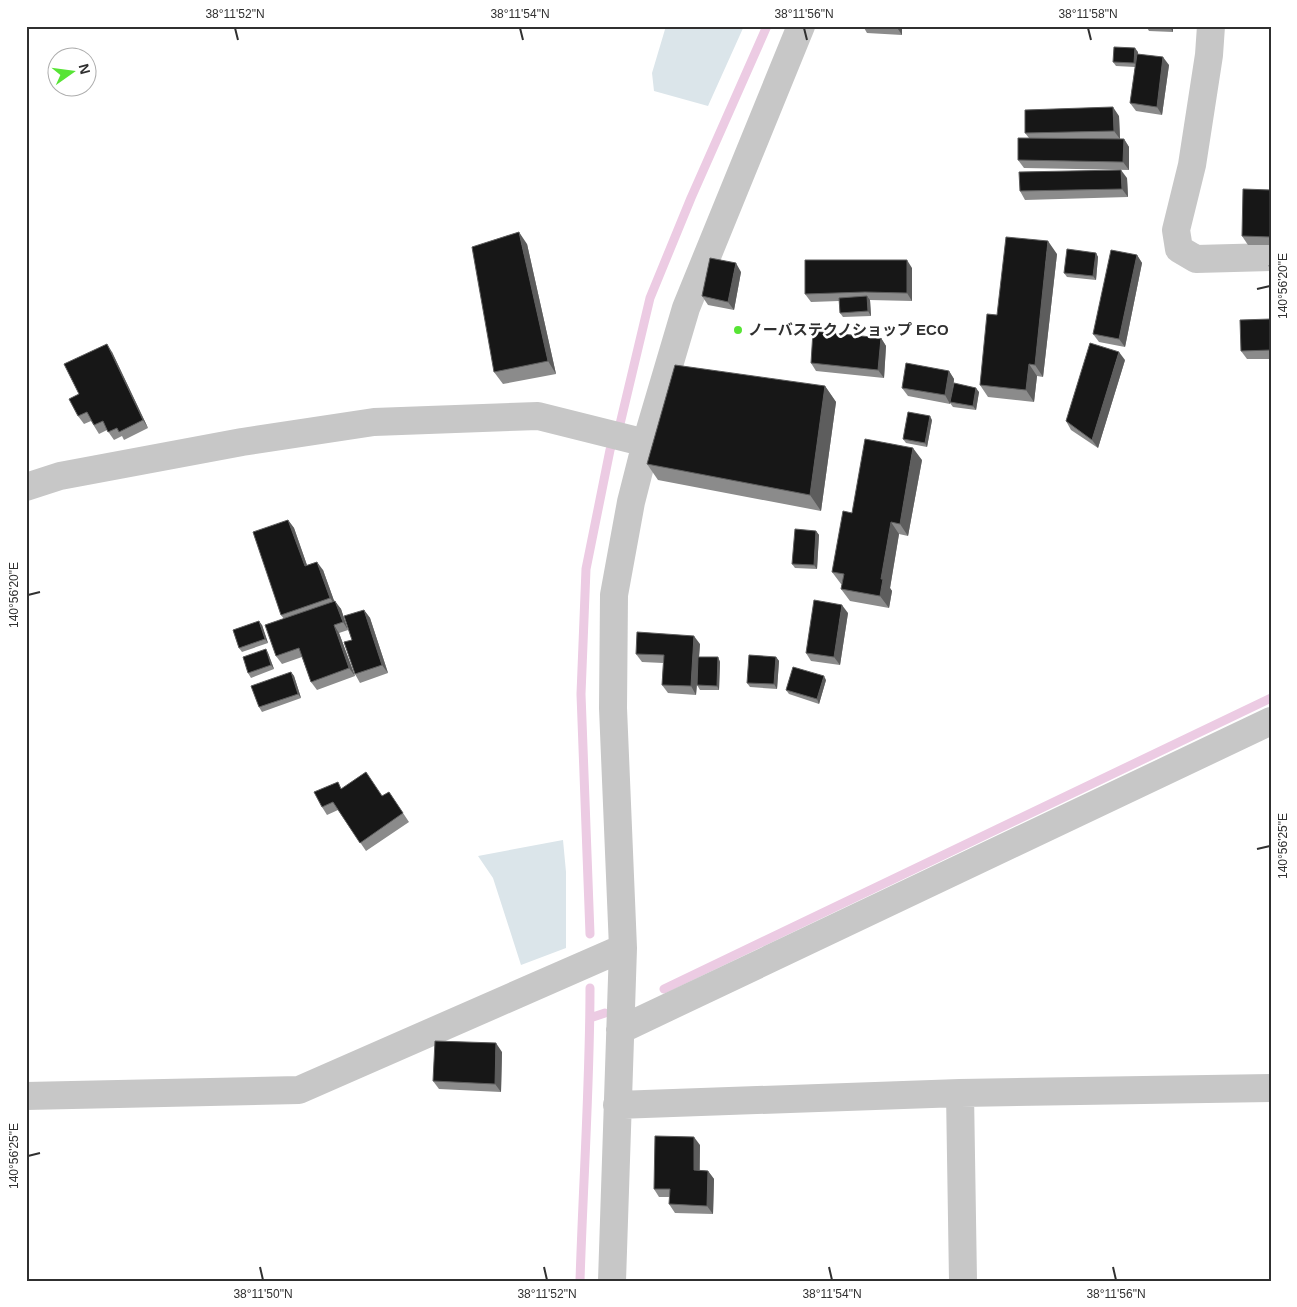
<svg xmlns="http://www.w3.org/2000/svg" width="1297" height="1307" font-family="Helvetica,'Noto Sans JP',sans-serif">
	<rect width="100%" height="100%" fill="#fff"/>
	<!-- green -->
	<path fill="#dbe5ea" d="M666,26H744L708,106L654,91L652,73Z
		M563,840L566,872V948L521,965L493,878L478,856Z"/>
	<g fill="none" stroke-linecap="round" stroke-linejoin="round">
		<!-- stream -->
		<path stroke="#eccbe3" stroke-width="9" d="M590,934L581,694L586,569L610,450L620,424L650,298L691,198L767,26
			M664,989L1271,698
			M590,1018L605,1013
			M580,1281C583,1183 590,1085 590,988"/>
		<!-- minor -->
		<path stroke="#c7c7c7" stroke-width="28" d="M1211,26L1209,55L1192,165L1176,230L1179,249L1196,259L1271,257
			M26,487L60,476L242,442L374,422L538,416L646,443
			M620,1030L1271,721
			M960,1093L963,1281
			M26,1096L299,1090L623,948
			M617,1105L960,1093L1271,1088
			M612,1281L623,948L613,708L614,595L631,502L646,443L686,308L801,26"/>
	</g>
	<!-- wall -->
	<path fill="#8b8b8b" d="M863,26H902V35L867,33Z
		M1146,26H1173V32L1149,31Z
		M1138,52V54L1169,65L1162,115L1136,111L1130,103L1135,67L1116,66L1113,62Z
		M1119,116L1120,139H1124L1129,147V170L1024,168L1018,160L1029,138L1025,133Z
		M1127,178L1128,197L1025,200L1020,191Z
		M1271,190V245H1248L1242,236Z
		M527,244L556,374L503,384L494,372Z
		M1096,253L1098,257L1096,280L1067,277L1064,273Z
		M1057,254L1043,377L1037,376L1034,402L988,397L980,385L997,315Z
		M1137,255L1142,263L1125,347L1099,342L1093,334Z
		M912,268V301L870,300L871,316L843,317L840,313L839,301L811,302L805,294Z
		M741,272L734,310L708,305L702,296Z
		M1271,319V359H1247L1241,351Z
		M881,338L886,346L884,378L816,371L811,363Z
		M112,352L148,428L124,440L122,436L114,440L107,430L99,434L91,421L84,424L78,416L79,394Z
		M1125,360L1098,448L1071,430L1066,421Z
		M949,371L954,379V383L979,392L976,410L953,407L950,403V404L908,396L902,388Z
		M825,386L836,402L821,511L658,480L647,464Z
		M932,420L927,447L906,443L903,439Z
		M922,460L908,536L899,534L890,588L892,591L889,608L850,601L841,589L842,584H841L832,572L852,513Z
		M288,520L294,528L307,565L323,570L334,601L341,609L348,630L339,633L355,676L317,690L311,682L302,657L282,664L276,656L284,619L281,615Z
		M816,531L819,535L817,569L795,568L792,564Z
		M364,610L370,618L388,673L360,683L355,674L352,640Z
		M848,613L840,665L811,661L806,653Z
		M262,625L268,643L242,652L239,648Z
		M700,644L699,657H718L720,662L719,690H700L697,685L698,672L696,695L668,693L662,685L663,663L642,662L636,654Z
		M268,653L274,669L251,678L248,673Z
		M776,657L779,661L777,689L750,687L747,683Z
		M291,672L294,676L301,698L262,712L259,707Z
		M826,680L819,704L789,694L786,690Z
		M343,788L383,796L389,792L409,822L366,851L338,810L327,815L322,807Z
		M502,1052L501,1092L439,1089L433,1081Z
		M700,1145V1170L708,1171L714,1179L713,1214L675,1213L669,1204L670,1197H659L654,1189Z"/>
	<!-- shaded-wall -->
	<path fill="#5d5d5d" d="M896,26H902V35Z
		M1170,26H1173V32L1170,27Z
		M1135,48L1138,52L1137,67L1134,63Z
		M1163,57L1169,65L1162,115L1157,107Z
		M1113,107L1119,116L1120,139L1114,131Z
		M1124,139L1129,147V170L1123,162Z
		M1121,170L1127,178L1128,197L1122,189Z
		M519,232L527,244L556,374L548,361Z
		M1048,241L1057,254L1043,377L1035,365Z
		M1096,253L1098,257L1096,280L1093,276Z
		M1137,255L1142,263L1125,347L1119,339Z
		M907,260L912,268V301L907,293Z
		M736,263L741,272L734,310L728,302Z
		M867,296L870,300L871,316L868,311Z
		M881,338L886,346L884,378L878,370Z
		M107,344L112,352L148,428L143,420Z
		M1119,352L1125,360L1098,448L1092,440Z
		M1029,364L1037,376L1034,402L1026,390Z
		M949,371L954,379L950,404L945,395Z
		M825,386L836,402L821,511L810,495Z
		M976,388L979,392L976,410L973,406Z
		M930,416L932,420L927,447L925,443Z
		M913,448L922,460L908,536L900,524Z
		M288,520L294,528L310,574L305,566Z
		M891,522L899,534L890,588L892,591L889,608L880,596L881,579Z
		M816,531L819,535L817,569L814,565Z
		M317,562L323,570L336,606L330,598Z
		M335,601L341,609L348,630L343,622Z
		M842,605L848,613L840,665L834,657Z
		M364,610L370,618L388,673L382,665Z
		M259,621L262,625L268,643L265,639Z
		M334,625L339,633L355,676L349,668Z
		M694,636L700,644L696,695L691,686Z
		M266,649L268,653L274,669L271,665Z
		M718,657L720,662L719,690L717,686Z
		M776,657L779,661L777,689L774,684Z
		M291,672L294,676L301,698L298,694Z
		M824,676L826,680L819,704L817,699Z
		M496,1043L502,1052L501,1092L495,1084Z
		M694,1137L700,1145L699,1178L694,1170Z
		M708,1171L714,1179L713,1214L707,1206Z"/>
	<!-- building -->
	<path fill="#171717" stroke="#5d5d5d" d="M1146,26H1170V27Z
		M1114,47L1135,48L1134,63L1113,62Z
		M1137,54L1163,57L1157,107L1130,103Z
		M1113,107L1114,131L1025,133V110Z
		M1018,138L1124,139L1123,162L1018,160Z
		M1121,170L1122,189L1020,191L1019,172Z
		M1243,189L1271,190V237L1242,236Z
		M519,232L548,361L494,372L472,247Z
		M1006,237L1048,241L1035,365L1029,364L1026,390L980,385L987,314L997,315Z
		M1067,249L1096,253L1093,276L1064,273Z
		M1111,250L1137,255L1119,339L1093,334Z
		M710,258L736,263L728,302L702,296Z
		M805,260H907V293L865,292L805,294Z
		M1271,264V274L1269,265Z
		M867,296L868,311L840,313L839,298Z
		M1271,319V350L1241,351L1240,320Z
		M813,331L881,338L878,370L811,363Z
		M1090,343L1119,352L1092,440L1066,421Z
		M107,344L143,420L119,432L117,428L108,432L103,421L94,425L87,412L78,416L69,399L79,394L64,364Z
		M906,363L949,371L945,395L902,388Z
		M675,365L825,386L810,495L647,464Z
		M954,383L976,388L973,406L950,402Z
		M908,412L930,416L925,443L903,439Z
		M865,439L913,448L900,524L891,522L881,579H883L880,596L841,589L844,574L832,572L843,511L852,513Z
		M288,520L305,566L317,562L330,598L281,615L253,532Z
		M795,529L816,531L814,565L792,564Z
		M814,600L842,605L834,657L806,653Z
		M335,601L343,622L334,625L349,668L311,682L299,648L276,656L265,625Z
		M364,610L382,665L355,674L344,642L352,640L344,616Z
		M259,621L265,639L239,648L233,630Z
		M637,632L694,636L691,686L662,685L664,655L636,654Z
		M266,649L271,665L248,673L243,657Z
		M749,655L776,657L774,684L747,683Z
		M698,657H718L717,686L697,685Z
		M793,667L824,676L817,699L786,690Z
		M291,672L298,694L259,707L251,686Z
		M366,772L382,796L389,792L403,813L360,843L333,802L322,807L314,792L338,782L341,789Z
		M435,1041L496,1043L495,1084L433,1081Z
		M655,1136L694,1137V1170L708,1171L707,1206L669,1204L670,1189H654Z"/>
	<!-- ticks -->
	<path fill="none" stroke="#303030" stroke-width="2" d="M235,28L238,40M520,28L523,40M804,28L807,40M1088,28L1091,40M1257,289L1270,286M28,595L40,592M1257,849L1270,846M28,1156L40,1153M260,1267L263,1280M544,1267L547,1280M829,1267L832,1280M1113,1267L1116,1280"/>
	<!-- markers -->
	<circle fill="#57e435" stroke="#fff" stroke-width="2" cx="738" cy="330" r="5"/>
	<g text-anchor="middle" stroke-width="5" stroke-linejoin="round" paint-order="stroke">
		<!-- poi labels -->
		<g font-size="15" font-weight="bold" fill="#303030" stroke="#fff" text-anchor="start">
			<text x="748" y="335">ノーバステクノショップ ECO</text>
		</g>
	</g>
	<!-- border -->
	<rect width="1297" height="1307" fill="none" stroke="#ffffff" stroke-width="55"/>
	<!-- north arrow -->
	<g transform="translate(72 72) rotate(76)"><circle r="24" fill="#ffffff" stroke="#acacac"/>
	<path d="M0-4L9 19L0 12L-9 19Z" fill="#57e435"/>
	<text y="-8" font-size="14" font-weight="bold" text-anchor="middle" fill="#303030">N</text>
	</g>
	<rect x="28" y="28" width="1242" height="1252" fill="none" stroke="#303030" stroke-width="2"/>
	<g font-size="12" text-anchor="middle" fill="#303030">
		<text x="235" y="18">38°11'52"N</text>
		<text x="520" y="18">38°11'54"N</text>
		<text x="804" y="18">38°11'56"N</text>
		<text x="1088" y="18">38°11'58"N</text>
		<text transform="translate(1283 286) rotate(-90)" y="4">140°56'20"E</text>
		<text transform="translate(14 595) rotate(-90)" y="4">140°56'20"E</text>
		<text transform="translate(1283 846) rotate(-90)" y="4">140°56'25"E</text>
		<text transform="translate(14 1156) rotate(-90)" y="4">140°56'25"E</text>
		<text x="263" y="1298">38°11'50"N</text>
		<text x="547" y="1298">38°11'52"N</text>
		<text x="832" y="1298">38°11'54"N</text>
		<text x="1116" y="1298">38°11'56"N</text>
	</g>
</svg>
